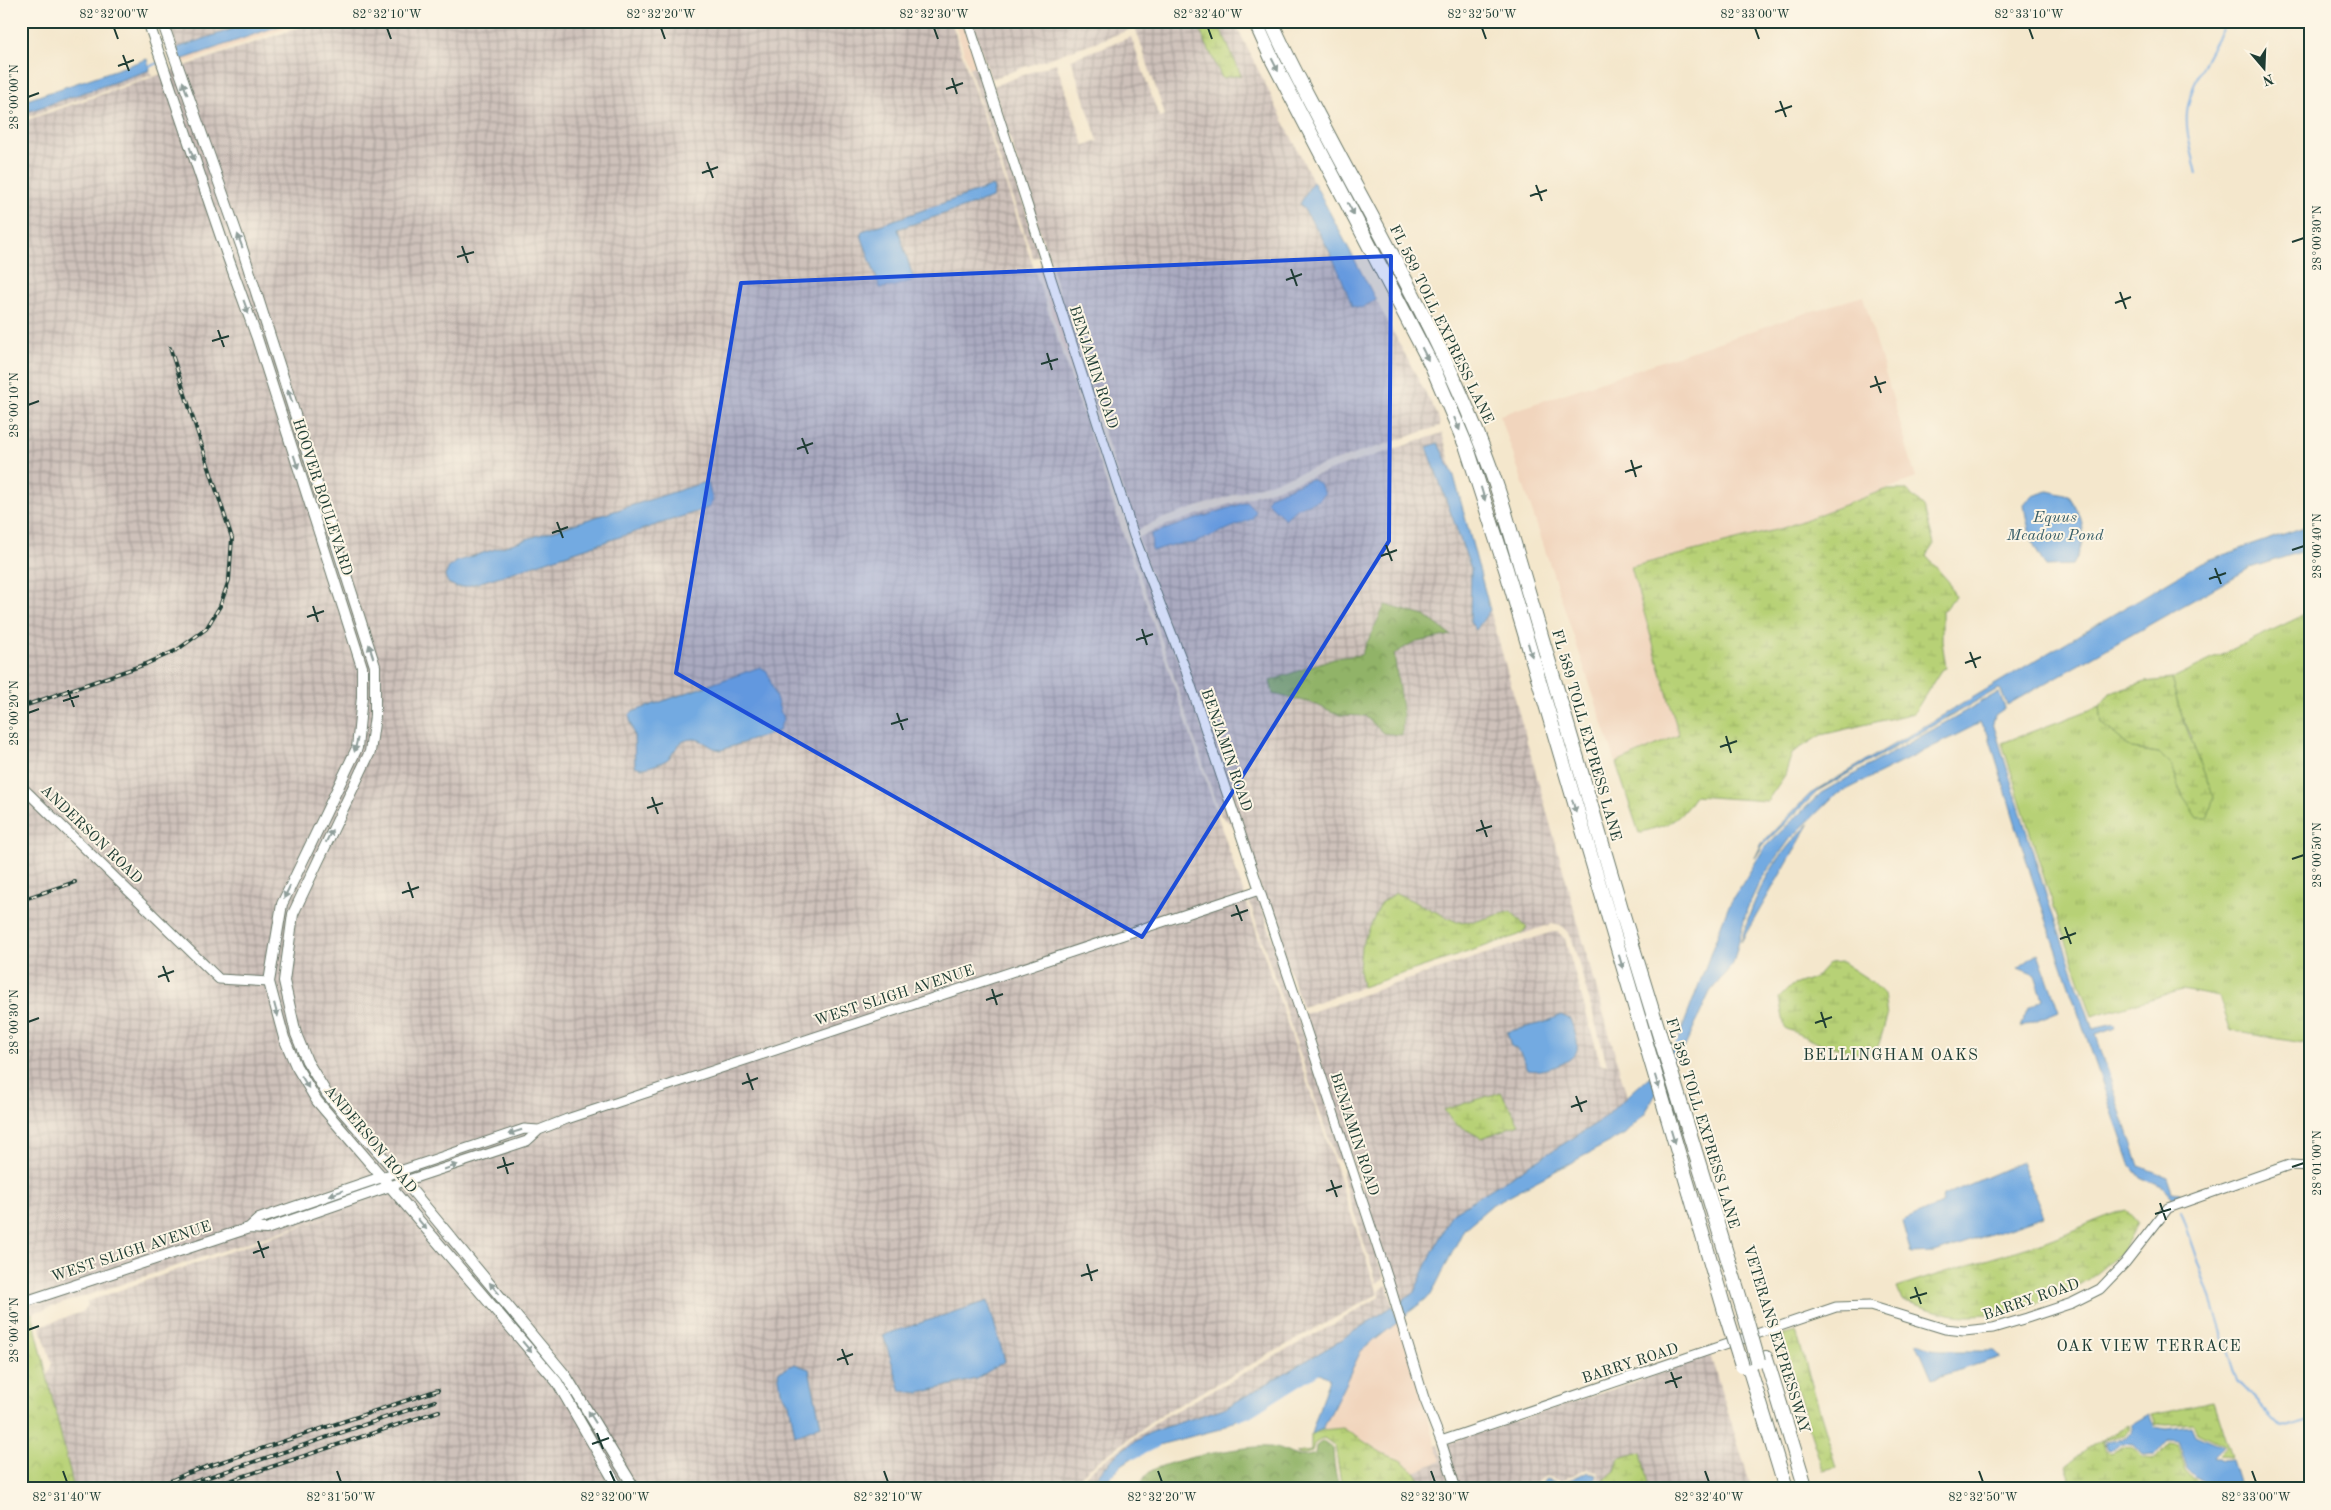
<svg xmlns="http://www.w3.org/2000/svg" width="2331" height="1510" font-family="'Old Standard TT',serif">
	<defs>
		<pattern id="industrial-grid" width="8" height="8" patternUnits="userSpaceOnUse" patternTransform="scale(1.25)"><rect width="8" height="8" fill="#cec1ba"/><path d="M0 4h8M4 0v8" fill="none" stroke="#a79e98"/></pattern>
		<pattern id="grass-tufts" width="24" height="20" patternUnits="userSpaceOnUse" patternTransform="scale(1.25)"><rect width="24" height="20" fill="#b7d176"/><path d="M3 7l-1-3M5 7V3M7 7l1-3M15 17l-1-3M17 17v-4M19 17l1-3" fill="none" stroke="#9db467"/></pattern>
		<pattern id="forest-crowns" width="20" height="18" patternUnits="userSpaceOnUse" patternTransform="scale(1.25)"><rect width="20" height="18" fill="#91b367"/><path d="M2 6a3 3 0 1 1 6 0M12 15a3 3 0 1 1 6 0" fill="none" stroke="#769356"/></pattern>
		<pattern id="wetland-marsh" width="20" height="14" patternUnits="userSpaceOnUse" patternTransform="scale(1.25)"><rect width="20" height="14" fill="#b7d176"/><path d="M1 5h8M5 5V1M11 12h8M15 12V8" fill="none" stroke="#9db467"/></pattern>
		<pattern id="park-crowns" width="20" height="18" patternUnits="userSpaceOnUse" patternTransform="scale(1.25)"><rect width="20" height="18" fill="#b7d176"/><path d="M2 6a3 3 0 1 1 6 0M12 15a3 3 0 1 1 6 0" fill="none" stroke="#9db467"/></pattern>
	</defs>
	<rect width="100%" height="100%" fill="#fcf5e5"/>
	<filter id="ink" filterUnits="userSpaceOnUse"><feTurbulence type="fractalNoise" baseFrequency=".02" numOctaves="2"/><feDisplacementMap in="SourceGraphic" scale="10" xChannelSelector="R" yChannelSelector="G"/><feConvolveMatrix kernelMatrix="1 2 1 2 8 2 1 2 1" color-interpolation-filters="sRGB"/></filter>
	<filter id="wash" filterUnits="userSpaceOnUse"><feTurbulence type="fractalNoise" baseFrequency=".0096" numOctaves="4" result="noise"/><feDisplacementMap in="SourceGraphic" scale="20" xChannelSelector="R" yChannelSelector="G"/><feGaussianBlur stdDeviation="1.12" result="paint"/><feColorMatrix in="noise" values="0 0 0 0 0 0 0 0 0 0 0 0 0 0 0 0 0 1.4 0 .05"/><feComposite in="paint" operator="in"/></filter>
	<g filter="url(#wash)">
		<rect width="100%" height="100%" fill="#f4e7cc"/>
		<!-- built -->
		<path fill="#f1d5bd" d="M293,21H309L182,64L181,60Z
			M954,21H964L979,64L969,68Z
			M1042,263L1098,434L1093,436L1036,265Z
			M1863,296L1916,478L1783,528L1631,567L1679,735L1616,763L1500,415L1806,313Z
			M1398,1322L1441,1461L1414,1472L1400,1460L1382,1453L1343,1428L1321,1430L1361,1351Z"/>
		<!-- industrial -->
		<path fill="url(#industrial-grid)" fill-rule="evenodd" d="M168,21H183L198,25L222,21H256L177,48Z
			M318,21H951L1378,1294L1162,1414L1088,1469L1067,1489H71L39,1399L52,1363L40,1326L82,1312L88,1305L86,1302L347,1210L21,1317V122Z
			M971,21H1126L1129,30L991,79Z
			M1133,21H1201L1197,24L1241,74L1217,21H1234L1313,181L1300,204L1319,230L1331,253L1352,306L1361,308L1376,300L1438,416L1440,426L1158,520L1136,531L993,86L1056,63L1084,145L1098,141L1071,59L1131,37L1159,117L1165,115Z
			M979,64L1040,256L1033,258L969,68Z
			M150,70L152,75L21,119V114Z
			M1442,433L1454,476L1438,443L1427,447L1471,569L1477,629L1490,610L1627,1097L1600,1121L1451,1214L1413,1294L1399,1303L1304,1014L1552,932H1558L1565,939L1601,1065L1607,1064L1571,936L1562,926L1552,924L1519,935L1527,928L1511,911L1477,921L1457,922L1430,909L1371,924L1361,947L1359,969L1362,987L1302,1007L1138,538L1161,527ZM1281,492L1319,500L1297,508L1269,496ZM1247,502L1255,511L1252,520L1194,543L1172,545ZM1385,605L1451,635L1412,643L1394,654L1398,684L1383,733L1365,716L1340,715L1312,703L1273,694L1334,658L1361,655ZM1561,1015L1552,1067L1548,1069L1523,1058L1507,1032L1546,1022Z
			M1132,541L1183,672L1234,826L1220,815L1129,542Z
			M1258,895L1384,1278L1377,1283L1342,1176L1345,1165L1335,1158L1248,898Z
			M1387,1285L1393,1306L1389,1309L1338,1342L1227,1407L1151,1432L1120,1451L1085,1489H1072L1090,1471L1164,1417L1336,1323L1379,1297L1380,1290Z
			M1710,1355L1752,1489H1649L1640,1453L1592,1489H1587L1598,1481L1599,1473L1597,1471L1587,1469L1561,1481L1546,1476L1535,1483L1538,1489H1459L1445,1444L1620,1387Z
			M1439,1444L1452,1489H1427L1414,1472L1441,1461L1436,1445Z"/>
		<!-- grass -->
		<path fill="url(#grass-tufts)" stroke="#6b8755" d="M2310,612V1041L2303,1043L2231,1031L2219,997L2182,990L2092,1016L2047,887L2002,743L2100,706L2102,723L2132,749L2159,753L2172,766L2183,797L2192,737L2181,714L2171,679Z"/>
		<!-- forest -->
		<path fill="url(#forest-crowns)" stroke="#58784e" d="M1385,605L1425,616L1451,635L1412,643L1394,654L1403,716L1402,735L1383,733L1365,716L1340,715L1312,703L1273,694L1270,681L1334,658L1361,655Z
			M1323,1441L1333,1448C1334,1461 1334,1477 1342,1489H1137C1141,1483 1145,1475 1151,1471C1168,1460 1246,1445 1267,1447C1288,1447 1292,1462 1315,1454L1316,1446Z"/>
		<!-- wetland -->
		<path fill="url(#wetland-marsh)" stroke="#6b8755" d="M1201,21H1217L1241,75L1222,78L1197,24Z
			M1884,490H1906L1924,507L1934,544L1926,556L1949,582L1955,597L1942,612V641L1946,668L1941,670L1914,713L1821,735L1792,753L1785,775L1767,801L1695,796C1676,825 1670,823 1639,833L1616,763L1679,735L1631,567L1783,528Z
			M2171,679L2181,714L2214,798L2207,818H2197L2183,797L2172,766L2159,753L2132,749L2102,723L2100,706L2110,693L2146,682Z
			M1396,893L1457,922L1477,921L1511,911L1527,928L1519,935L1362,987L1359,969L1361,947L1381,903Z
			M1842,962L1871,981L1884,994L1887,1017L1879,1044L1868,1056L1818,1043L1785,1028L1779,998L1791,986L1816,977L1829,963Z
			M1501,1092L1519,1124L1482,1138L1455,1124L1444,1110Z
			M2126,1210L2137,1222C2133,1230 2131,1240 2125,1246C2088,1292 2027,1315 1969,1316C1946,1316 1923,1307 1902,1300L1897,1288C1945,1271 1995,1258 2044,1242C2072,1232 2098,1218 2126,1210Z
			M1796,1332L1797,1335L1837,1468L1823,1471L1780,1336Z
			M2213,1401L2231,1457L2218,1456L2225,1449V1446L2198,1433L2194,1423L2167,1425L2156,1424L2152,1414Z
			M2129,1425V1431L2126,1435L2104,1439L2105,1450L2111,1454L2123,1447L2134,1448L2143,1458L2155,1459L2169,1443L2177,1444L2186,1470L2194,1479L2209,1489H2073L2065,1466L2094,1444Z
			M1343,1428L1382,1453L1400,1460L1412,1469L1427,1489H1346L1341,1483L1335,1446L1324,1438L1314,1444L1312,1452L1302,1455L1296,1453L1311,1451V1434L1321,1430Z
			M1641,1452L1649,1489H1592L1615,1471L1619,1458Z"/>
		<!-- park -->
		<path fill="url(#park-crowns)" stroke="#6b8755" d="M32,1313L74,1489H21V1317Z"/>
		<!-- water -->
		<path fill="#73aae1" stroke="#49748a" d="M256,21H293L181,60L177,48Z
			M147,59L150,70L21,114V102Z
			M1313,181L1376,300L1361,308L1352,306C1338,266 1325,238 1300,204Z
			M993,186L994,191L992,198L898,229L914,280L892,287L880,288L861,235L862,231Z
			M1438,443L1454,476L1490,610L1476,630L1470,622L1471,569L1427,447Z
			M1311,479L1320,484L1325,494L1319,500L1297,508L1285,519L1267,502L1269,496Z
			M702,483H708L713,501L708,508L504,575L464,587H456L448,583L445,576L449,567L458,561Z
			M2048,491L2069,496C2086,521 2088,539 2073,565L2046,566C2033,550 2027,525 2024,505L2032,496Z
			M1247,502L1256,511L1252,519L1194,543L1172,545L1152,551L1151,534Z
			M2310,525V549L2250,568L2007,705L2001,690L1998,689L1819,790L1763,845L1755,858L1762,843L1810,794L2200,563Z
			M760,667L767,671L783,719L779,731L721,750C710,749 703,738 692,739C678,740 676,750 669,758C665,762 648,768 643,768C640,768 638,767 635,766L634,736L629,716L632,712Z
			M1999,692L2005,708L1995,715L1993,723L2047,898L2093,1029L2114,1024L2115,1028L2096,1035L2139,1166L2168,1177L2173,1192L2181,1193L2183,1198L2174,1199L2164,1188L2140,1177L2130,1164L2031,875L1989,736L1980,723L1834,796L1790,839L1760,881L1747,909L1733,964L1710,992L1682,1053L1678,1040L1728,907L1765,847L1821,793Z
			M1810,823L1741,942C1754,894 1773,858 1810,823Z
			M2038,953L2059,1011L2020,1027L2028,1008L2043,999L2035,975L2018,968Z
			M1561,1015L1570,1019C1573,1028 1579,1040 1577,1050C1573,1064 1540,1073 1528,1070C1524,1060 1521,1050 1511,1046L1507,1032L1546,1022Z
			M1650,1076L1657,1092L1645,1113L1625,1134L1493,1204L1464,1229L1431,1295L1403,1317L1399,1303L1413,1294L1451,1214L1600,1121Z
			M2021,1162L2044,1216L1935,1253L1911,1254L1902,1222L1941,1204L1943,1196Z
			M988,1301L1005,1361L976,1379L920,1393L901,1391L883,1335Z
			M1393,1306L1398,1322L1361,1351L1323,1429L1311,1434L1329,1378L1316,1371L1220,1429L1147,1448L1123,1464L1098,1489H1085L1120,1451L1151,1432L1227,1407L1338,1342Z
			M1916,1342L1940,1351H1994L2000,1357L1932,1379Z
			M795,1364L809,1369L821,1425L795,1436L789,1403L781,1391L778,1372Z
			M2149,1414L2155,1427L2167,1429L2192,1426L2196,1435L2223,1447L2213,1457L2222,1461L2232,1460L2241,1489H2229L2223,1483L2213,1488L2196,1477L2188,1469L2178,1441L2168,1440L2155,1455L2144,1456L2134,1445L2122,1444L2110,1451L2107,1448L2106,1441L2127,1438L2132,1432V1424Z
			M1588,1472L1597,1474L1596,1479L1581,1489H1541L1538,1485L1547,1479L1562,1484Z"/>
		<g fill="none" stroke-linecap="round" stroke-linejoin="round">
			<!-- stream -->
			<path stroke="#73aae1" stroke-width="2" d="M148,67L158,63
				M2197,174C2193,155 2185,133 2187,113C2190,84 2212,46 2227,21
				M2181,1211L2210,1295L2237,1381L2282,1428L2310,1420"/>
			<!-- canal -->
			<path stroke="#73aae1" stroke-width="7" d="M1656,1077L1683,1039
				M1240,1417L1248,1414L1323,1367
				M1134,1455L1156,1444"/>
		</g>
	</g>
	<g filter="url(#ink)">
		<g fill="none" stroke-linecap="round" stroke-linejoin="round">
			<!-- tertiary casing -->
			<g stroke="#6a7869" stroke-width="11">
				<path id="tertiary" d="M968,21L1134,536L1186,671L1300,1011L1388,1279L1424,1398L1441,1441L1456,1489
					M21,786L219,979L269,982
					M382,1177L524,1129L539,1130
					M390,1186L527,1141L539,1130L567,1119L1259,890
					M1441,1441L1836,1307L1870,1306L1945,1329L1964,1331L1993,1328L2027,1318L2072,1303L2100,1289L2125,1263L2168,1208L2289,1165L2310,1166"/>
			</g>
			<!-- secondary casing -->
			<g stroke="#6a7869" stroke-width="12">
				<path id="secondary" d="M148,21L226,252L257,338L362,667V697L357,748L282,904L269,982L284,1038L296,1066L317,1101L557,1382L619,1489
					M162,21L242,248L375,666V716L370,752L293,914L284,981L296,1034L307,1061L327,1094L405,1182L566,1376L635,1489
					M249,1228L259,1219L382,1177
					M21,1303L249,1228L266,1229L390,1186"/>
			</g>
			<!-- motorway casing -->
			<g stroke="#6a7869" stroke-width="16">
				<path id="motorway" d="M1255,21L1273,61L1433,368L1467,448L1506,569L1727,1318
					M1271,21C1287,59 1308,96 1327,133C1391,255 1462,374 1503,506L1622,912L1744,1312
					M1766,1358L1806,1489
					M1748,1364L1786,1489"/>
			</g>
			<!-- tertiary -->
			<use href="#tertiary" stroke="#fff" stroke-width="9"/>
			<!-- secondary -->
			<use href="#secondary" stroke="#fff" stroke-width="10"/>
			<!-- motorway -->
			<use href="#motorway" stroke="#fff" stroke-width="14"/>
			<!-- rail casing -->
			<g stroke="#1f3d34" stroke-width="4">
				<path id="rail" d="M21,707L146,664L177,650L206,629L220,606L229,580L232,538L170,348
					M21,900L75,882
					M152,1489L188,1473L438,1390
					M173,1489L435,1401
					M205,1489L439,1411"/>
			</g>
			<!-- rail -->
			<use href="#rail" stroke="#fcf5e5" stroke-width="2" stroke-dasharray="5.5" stroke-linecap="butt"/>
			<!-- motorway-bridge casing -->
			<g stroke="#6a7869" stroke-width="16" stroke-linecap="butt">
				<path id="motorway-bridge" d="M1744,1312L1758,1361
					M1727,1318L1742,1366"/>
			</g>
			<!-- motorway-bridge -->
			<use href="#motorway-bridge" stroke="#fff" stroke-width="14"/>
		</g>
		<!-- one-way arrows -->
		<defs><path id="oneway-solid" d="M-6-.8H1V-3.2L6.5 0L1 3.2V.8H-6Z" transform="scale(1.25)"/></defs>
		<g fill="#8f9e9a">
			<use href="#oneway-solid" transform="translate(1275 65) rotate(63)"/>
			<use href="#oneway-solid" transform="translate(185 88) rotate(-110)"/>
			<use href="#oneway-solid" transform="translate(192 154) rotate(71)"/>
			<use href="#oneway-solid" transform="translate(1351 209) rotate(62)"/>
			<use href="#oneway-solid" transform="translate(240 241) rotate(-110)"/>
			<use href="#oneway-solid" transform="translate(246 307) rotate(70)"/>
			<use href="#oneway-solid" transform="translate(1425 354) rotate(63)"/>
			<use href="#oneway-solid" transform="translate(290 396) rotate(-108)"/>
			<use href="#oneway-solid" transform="translate(1457 424) rotate(67)"/>
			<use href="#oneway-solid" transform="translate(296 462) rotate(72)"/>
			<use href="#oneway-solid" transform="translate(1483 494) rotate(73)"/>
			<use href="#oneway-solid" transform="translate(1530 650) rotate(74)"/>
			<use href="#oneway-solid" transform="translate(371 651) rotate(-108)"/>
			<use href="#oneway-solid" transform="translate(356 745) rotate(103)"/>
			<use href="#oneway-solid" transform="translate(1574 806) rotate(74)"/>
			<use href="#oneway-solid" transform="translate(329 836) rotate(-64)"/>
			<use href="#oneway-solid" transform="translate(287 892) rotate(116)"/>
			<use href="#oneway-solid" transform="translate(1621 962) rotate(73)"/>
			<use href="#oneway-solid" transform="translate(276 1010) rotate(75)"/>
			<use href="#oneway-solid" transform="translate(305 1082) rotate(59)"/>
			<use href="#oneway-solid" transform="translate(1657 1082) rotate(73)"/>
			<use href="#oneway-solid" transform="translate(515 1132) rotate(162)"/>
			<use href="#oneway-solid" transform="translate(1673 1137) rotate(73)"/>
			<use href="#oneway-solid" transform="translate(451 1167) rotate(-19)"/>
			<use href="#oneway-solid" transform="translate(336 1193) rotate(161)"/>
			<use href="#oneway-solid" transform="translate(422 1224) rotate(50)"/>
			<use href="#oneway-solid" transform="translate(494 1288) rotate(-130)"/>
			<use href="#oneway-solid" transform="translate(527 1347) rotate(50)"/>
			<use href="#oneway-solid" transform="translate(592 1417) rotate(-122)"/>
		</g>
	</g>
	<!-- marked area -->
	<path fill="#1d4ed8" fill-opacity="0.2" stroke="#1d4ed8" stroke-width="4" stroke-linejoin="round" d="M1391,256L1389,541L1142,937L676,673L741,283Z"/>
	<!-- ticks -->
	<path fill="none" stroke="#1f3d34" stroke-width="2" d="M114,28L118,39M387,28L391,39M661,28L665,39M934,28L938,39M1208,28L1212,39M1482,28L1486,39M1755,28L1759,39M2029,28L2033,39M123,55L129,71M118,66L134,60M952,78L957,94M946,89L963,83M28,97L39,93M1780,101L1786,117M1775,112L1792,106M707,162L713,178M702,173L718,167M1536,185L1542,201M1530,196L1547,190M2292,242L2304,238M462,246L468,263M457,257L474,252M1291,269L1297,286M1286,280L1302,274M2120,292L2126,309M2115,303L2131,297M218,330L224,347M212,341L229,336M1047,353L1052,370M1041,364L1058,359M1875,376L1881,393M1870,387L1886,382M28,405L39,401M802,438L808,454M797,449L813,443M1631,460L1636,477M1625,472L1642,466M557,522L563,538M552,533L568,527M1386,545L1392,561M2292,550L2304,546M1381,556L1397,550M2215,568L2221,584M2209,579L2226,573M313,606L318,622M307,617L324,611M1142,629L1147,645M1136,640L1153,634M1970,652L1976,668M1965,663L1981,657M68,690L74,707M63,701L79,696M28,713L39,709M897,713L903,730M891,724L908,719M1726,736L1731,753M1720,747L1737,741M652,797L658,814M647,808L663,803M1481,820L1487,837M1476,831L1492,826M2292,859L2304,855M408,882L413,898M402,893L419,887M1236,905L1242,921M1231,916L1248,910M2065,927L2071,944M2060,939L2076,933M163,966L169,982M158,977L174,971M992,989L997,1005M986,1000L1003,994M1821,1012L1826,1028M28,1022L39,1018M1815,1023L1832,1017M747,1073L753,1090M742,1084L758,1078M1576,1096L1582,1112M1571,1107L1587,1101M503,1157L508,1174M2292,1167L2304,1163M497,1168L514,1163M1331,1180L1337,1197M1326,1191L1342,1186M2160,1203L2166,1220M2155,1214L2171,1209M258,1241L264,1258M253,1253L269,1247M1087,1264L1092,1281M1081,1276L1098,1270M1915,1287L1921,1304M1910,1298L1927,1293M28,1330L39,1326M842,1349L848,1365M837,1360L853,1354M1671,1372L1677,1388M1665,1383L1682,1377M597,1433L603,1449M592,1444L609,1438M63,1471L67,1482M337,1471L341,1482M610,1471L615,1482M884,1471L888,1482M1158,1471L1162,1482M1431,1471L1435,1482M1705,1471L1709,1482M1979,1471L1983,1482M2252,1471L2256,1482"/>
	<g text-anchor="middle" stroke-width="4" stroke-linejoin="round" paint-order="stroke">
		<!-- street labels -->
		<g font-size="15" fill="#1f3d34" stroke="#fcf5e5">
			<text transform="translate(1442 324) rotate(64)" y="5">FL 589 TOLL EXPRESS LANE</text>
			<text transform="translate(1094 367) rotate(72)" y="5">BENJAMIN ROAD</text>
			<text transform="translate(323 497) rotate(72)" y="5">HOOVER BOULEVARD</text>
			<text transform="translate(1587 735) rotate(74)" y="5">FL 589 TOLL EXPRESS LANE</text>
			<text transform="translate(1227 750) rotate(71)" y="5">BENJAMIN ROAD</text>
			<text transform="translate(92 834) rotate(44)" y="5">ANDERSON ROAD</text>
			<text transform="translate(894 995) rotate(-18)" y="5">WEST SLIGH AVENUE</text>
			<text transform="translate(1703 1123) rotate(73)" y="5">FL 589 TOLL EXPRESS LANE</text>
			<text transform="translate(1355 1134) rotate(72)" y="5">BENJAMIN ROAD</text>
			<text transform="translate(371 1139) rotate(50)" y="5">ANDERSON ROAD</text>
			<text transform="translate(131 1251) rotate(-18)" y="5">WEST SLIGH AVENUE</text>
			<text transform="translate(2031 1299) rotate(-19)" y="5">BARRY ROAD</text>
			<text transform="translate(1777 1339) rotate(73)" y="5">VETERANS EXPRESSWAY</text>
			<text transform="translate(1630 1363) rotate(-18)" y="5">BARRY ROAD</text>
		</g>
		<!-- water labels -->
		<g font-size="16" font-style="italic" fill="#385e68" stroke="#fcf5e5">
			<text x="2055" y="522">Equus<tspan x="2055" dy="18">Meadow Pond</tspan></text>
		</g>
		<!-- neighbourhood labels -->
		<g font-size="16" letter-spacing="1" fill="#1f3d34" stroke="#fcf5e5">
			<text x="1891" y="1060">BELLINGHAM OAKS</text>
			<text x="2149" y="1351">OAK VIEW TERRACE</text>
		</g>
	</g>
	<!-- margin -->
	<rect width="2331" height="1510" fill="none" stroke="#fcf5e5" stroke-width="55"/>
	<!-- north arrow -->
	<g transform="translate(2264 68) rotate(161)" stroke="#fcf5e5" stroke-width="4" paint-order="stroke">
	<path d="M0-4L9 19L0 12L-9 19Z" fill="#1f3d34"/>
	<text y="-8" font-size="14" font-weight="bold" text-anchor="middle" fill="#1f3d34">N</text>
	</g>
	<rect x="28" y="28" width="2276" height="1454" fill="none" stroke="#1f3d34" stroke-width="2"/>
	<g font-size="12" text-anchor="middle" fill="#1f3d34">
		<text x="114" y="18">82°32'00"W</text>
		<text x="387" y="18">82°32'10"W</text>
		<text x="661" y="18">82°32'20"W</text>
		<text x="934" y="18">82°32'30"W</text>
		<text x="1208" y="18">82°32'40"W</text>
		<text x="1482" y="18">82°32'50"W</text>
		<text x="1755" y="18">82°33'00"W</text>
		<text x="2029" y="18">82°33'10"W</text>
		<text transform="translate(14 97) rotate(-90)" y="4">28°00'00"N</text>
		<text transform="translate(2317 238) rotate(-90)" y="4">28°00'30"N</text>
		<text transform="translate(14 405) rotate(-90)" y="4">28°00'10"N</text>
		<text transform="translate(2317 546) rotate(-90)" y="4">28°00'40"N</text>
		<text transform="translate(14 713) rotate(-90)" y="4">28°00'20"N</text>
		<text transform="translate(2317 855) rotate(-90)" y="4">28°00'50"N</text>
		<text transform="translate(14 1022) rotate(-90)" y="4">28°00'30"N</text>
		<text transform="translate(2317 1163) rotate(-90)" y="4">28°01'00"N</text>
		<text transform="translate(14 1330) rotate(-90)" y="4">28°00'40"N</text>
		<text x="67" y="1501">82°31'40"W</text>
		<text x="341" y="1501">82°31'50"W</text>
		<text x="615" y="1501">82°32'00"W</text>
		<text x="888" y="1501">82°32'10"W</text>
		<text x="1162" y="1501">82°32'20"W</text>
		<text x="1435" y="1501">82°32'30"W</text>
		<text x="1709" y="1501">82°32'40"W</text>
		<text x="1983" y="1501">82°32'50"W</text>
		<text x="2256" y="1501">82°33'00"W</text>
	</g>
</svg>
